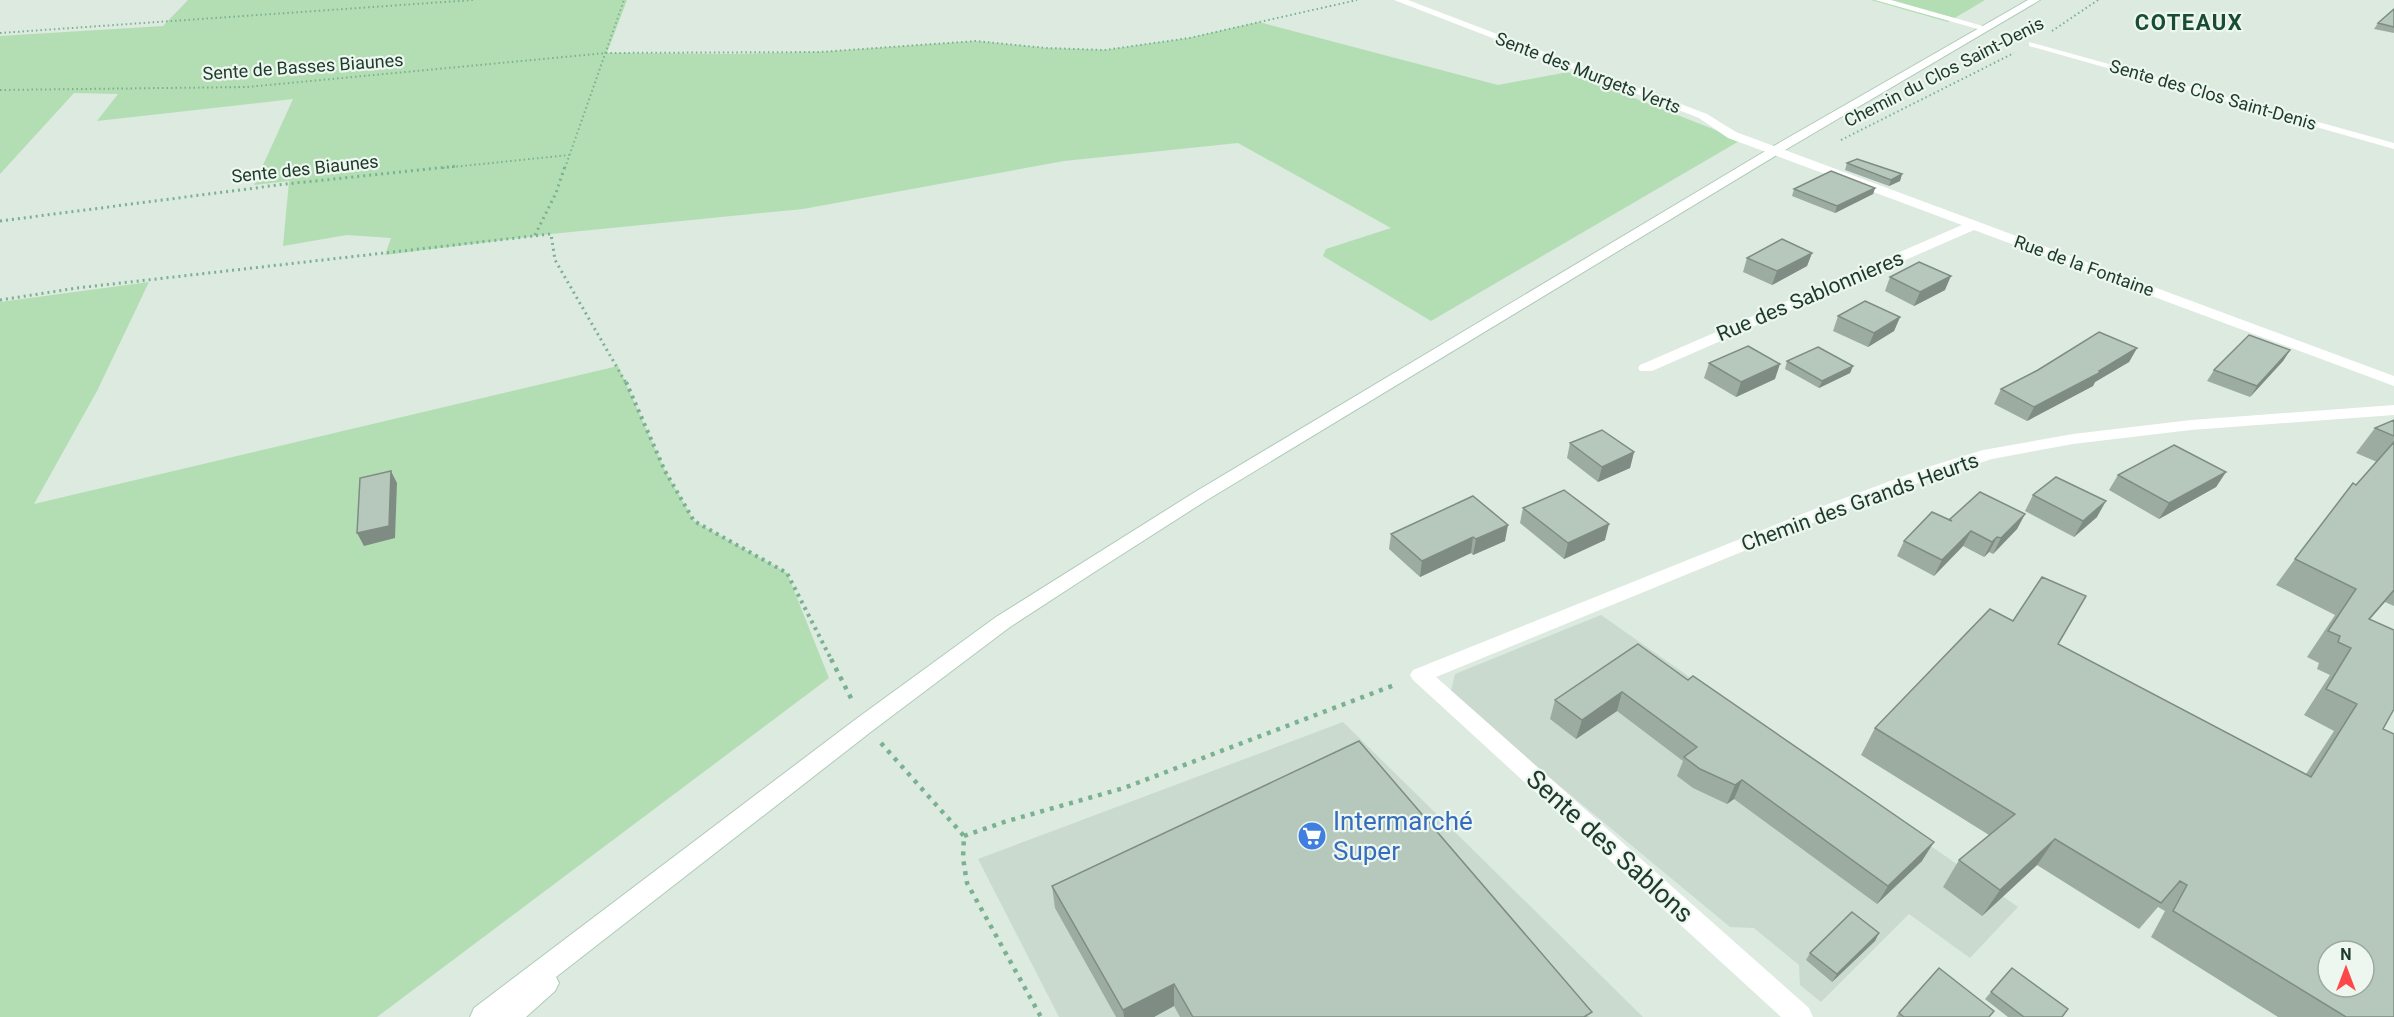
<svg xmlns="http://www.w3.org/2000/svg" width="2394" height="1017" font-family="Roboto,sans-serif">
	<rect width="100%" height="100%" fill="#dceae0"/>
	<!-- built -->
	<path fill="#cbdacf" d="M1601,615L2018,907L1970,958L1909,914L1821,1002L1800,985L1799,965L1754,928L1730,927L1450,695L1455,674Z
		M1343,722L1643,1017H1059L978,859Z"/>
	<!-- green -->
	<path fill="#b3deb3" d="M188,0H627L607,53L733,54L820,52L976,41L1046,48L1105,50L1189,38L1259,22L1498,85L1568,72L1741,140L1431,321L1323,256L1326,249L1391,228L1238,143L1064,161L803,209L551,234L385,255L391,238L347,235L283,246L289,181L254,185L293,99L97,121L118,94L74,93L0,174V36L163,26Z
		M1871,0H1985L1948,22Z
		M149,282L97,391L34,504L618,366L665,471L694,521L787,573L829,678L377,1017H0V302Z"/>
	<g fill="none" stroke-linecap="round" stroke-linejoin="round">
		<!-- secondary casing -->
		<g stroke="#afcbb9" stroke-width="2">
			<path id="secondary" d="M2028,0H2040L1780,153L1207,500L1096,571L1010,627L872,731L556,977L559,983L555,991L526,1017H470L474,1008L856,719L996,617L1195,492L1772,147Z"/>
		</g>
		<!-- path-far3 -->
		<path stroke="#7ab191" stroke-width="2" stroke-dasharray="1.5 3" stroke-linecap="butt" d="M2052,31L2098,0
			M0,33L473,0
			M0,90L247,87L606,53L820,52L976,41L1046,48L1105,50L1189,38L1357,0
			M1841,140L2014,53
			M443,168L569,155
			M565,168L624,0"/>
		<!-- path-far2 -->
		<path stroke="#7ab191" stroke-width="3" stroke-dasharray="2 4" stroke-linecap="butt" d="M0,221L286,184L457,166
			M535,235L556,193L565,166
			M0,300L77,288L551,234L555,260L626,383"/>
		<!-- path-far1 -->
		<path stroke="#7ab191" stroke-width="4" stroke-dasharray="3 4.5" stroke-linecap="butt" d="M626,382L665,471L694,521L787,573L832,661"/>
		<!-- path -->
		<path stroke="#7ab191" stroke-width="4.5" stroke-dasharray="4 6" stroke-linecap="butt" d="M831,659L852,700
			M881,743L964,836L963,858L967,883L1041,1017
			M964,836L1004,822L1124,788L1397,684"/>
		<!-- lane -->
		<path fill="#fff" fill-rule="evenodd" d="M2029,42L2394,143V149L2029,46Z"/>
		<!-- street -->
		<path fill="#fff" fill-rule="evenodd" d="M1394,0H1408L1707,114L1736,132L2394,376V386L1974,230L1652,371H1640L1638,368L1640,365L1962,225L1728,138L1699,118Z
			M1875,0H1891L1990,28L1985,31Z
			M2394,405V415L2191,430L2073,444L1992,459L1940,475L1827,517L1436,677L1809,1008L1813,1017H1781L1413,680L1410,675L1413,670L1815,509L1928,467L1983,450L2073,434L2191,420Z"/>
		<!-- secondary -->
		<use href="#secondary" fill="#fff" fill-rule="evenodd"/>
	</g>
	<!-- wall -->
	<path fill="#9caca1" d="M2394,9V33L2374,29L2378,23Z
		M1847,163L1902,174L1900,181L1889,186L1845,170Z
		M1875,188L1873,194L1835,213L1792,196L1794,189Z
		M1812,253L1807,266L1772,285L1743,272L1747,258Z
		M1890,277L1945,290L1914,306L1885,291Z
		M1838,316L1900,317L1894,331L1868,347L1833,331Z
		M2137,348L2129,362L2095,382L2093,386L2027,421L1994,404L2001,389Z
		M2290,350L2283,361L2250,397L2207,381L2214,370Z
		M1787,361L1853,366L1850,373L1819,388L1785,369Z
		M1709,363L1775,379L1736,397L1704,378Z
		M2394,420V606L2385,602L2370,619L2383,729L2394,1017H2278L2151,937L2165,911L2158,907L2139,929L2037,865L1982,916L1943,887L1959,860L1989,835L1861,755L1875,728L2058,644L2306,774L2334,731L2304,715L2330,675L2317,669L2319,663L2307,657L2335,615L2276,585L2295,559L2377,462L2356,453L2375,428Z
		M1570,443L1634,452L1630,468L1598,482L1567,458Z
		M2226,472L2216,487L2159,519L2109,490L2118,475Z
		M2033,495L2097,517L2074,537L2025,511Z
		M1473,496L1505,541L1473,555L1471,553L1420,577L1389,549L1391,534Z
		M1523,508L1605,540L1564,559L1520,523Z
		M2025,514L2017,529L1993,554L1989,552L1984,557L1963,546L1934,576L1897,556L1904,541L1949,520Z
		M1638,644L1922,861L1877,904L1734,799L1727,804L1693,788L1677,776L1683,761L1617,711L1576,739L1550,719L1555,700Z
		M1052,886L1590,1017H1180L1174,1006L1154,1017H1116L1055,908Z
		M1879,933L1875,941L1832,982L1806,960L1810,953Z
		M1991,992L2062,1017H2008L1985,999Z
		M1899,1013L1990,1017H1896Z"/>
	<!-- shaded-wall -->
	<path fill="#7f8c83" d="M1902,174L1900,181L1889,186L1891,180Z
		M1875,188L1873,194L1835,213L1837,206Z
		M1812,253L1807,266L1772,285L1777,271Z
		M1951,276L1945,290L1914,306L1920,292Z
		M1900,317L1894,331L1868,347L1874,333Z
		M2137,348L2129,362L2095,382L2093,386L2027,421L2034,407Z
		M2290,350L2283,361L2250,397L2257,386Z
		M1780,364L1775,379L1736,397L1741,382Z
		M1853,366L1850,373L1819,388L1822,381Z
		M1634,452L1630,468L1598,482L1602,467Z
		M391,471L397,483L395,538L364,546L357,533Z
		M2226,472L2216,487L2159,519L2169,503Z
		M2106,501L2097,517L2074,537L2083,521Z
		M2025,514L2017,529L1993,554L2001,538Z
		M1609,524L1605,540L1564,559L1568,543Z
		M1508,525L1505,541L1473,555L1476,539Z
		M1971,531L1963,546L1934,576L1942,560Z
		M1473,537L1471,553L1420,577L1422,561Z
		M1997,537L1989,552L1984,557L1992,542Z
		M2394,590V591L2347,646Z
		M1622,692L1617,711L1576,739L1582,720Z
		M1742,780L1734,799L1727,804L1735,785Z
		M2055,839L2037,865L1982,916L2000,890Z
		M1934,842L1922,861L1877,904L1888,886Z
		M1879,933L1875,941L1832,982L1837,974Z
		M1174,984V1006L1154,1017H1124L1123,1010Z"/>
	<!-- building -->
	<path fill="#b5c8bb" stroke="#7f8c83" stroke-width="1.5" fill-rule="evenodd" d="M2394,9V27L2378,23Z
		M1857,159L1902,174L1891,180L1847,163Z
		M1831,171L1875,188L1837,206L1794,189Z
		M1782,239L1812,253L1777,271L1747,258Z
		M1919,262L1951,276L1920,292L1890,277Z
		M1865,301L1900,317L1874,333L1838,316Z
		M2099,332L2137,348L2099,371L2101,372L2034,407L2001,389L2038,370Z
		M2249,335L2290,350L2257,386L2214,370Z
		M1748,346L1780,364L1741,382L1709,363Z
		M1818,347L1853,366L1822,381L1787,361Z
		M2394,420V436L2375,428Z
		M1602,430L1634,452L1602,467L1570,443Z
		M2394,442V590L2369,619L2394,630V709L2383,729L2394,734V1017H2346L2173,911L2187,885L2180,881L2161,903L2055,839L2000,890L1959,860L2015,814L1875,728L1990,609L2013,621L2042,577L2086,596L2058,644L2311,777L2357,704L2326,689L2351,648L2338,642L2340,636L2328,631L2356,589L2295,559L2353,483L2356,485ZM2328,951H2364V987H2328Z
		M2174,445L2226,472L2169,503L2118,475Z
		M391,471L389,526L357,533L360,478Z
		M2056,477L2106,501L2083,521L2033,495Z
		M1564,490L1609,524L1568,543L1523,508Z
		M1980,492L2025,514L2001,538L1997,537L1992,542L1971,531L1942,560L1904,541L1932,512L1952,521L1949,520Z
		M1473,496L1508,525L1476,539L1473,537L1422,561L1391,534Z
		M1638,644L1688,680L1693,676L1934,842L1888,886L1742,780L1735,785L1700,769L1684,757L1697,747L1622,692L1582,720L1555,700Z
		M1359,741L1592,1012L1584,1017H1193L1174,984L1123,1010L1052,886Z
		M1852,912L1879,933L1837,974L1810,953Z
		M1939,968L1994,1011L1989,1017H1904L1899,1013Z
		M2012,968L2068,1009L2062,1017H2024L1991,992Z"/>
	<!-- icons -->
	<defs>
		<g id="supermarket-disc" transform="scale(1.5)"><circle r="9.5" fill="#3f7fe0" stroke="#edf7ef"/><path d="M-6-5.5h2.5l.6 2H6L4.5 2H-2.5L-4.4-4H-6ZM-1.5 3.2a1.3 1.3 0 1 0 .1 0ZM3 3.2a1.3 1.3 0 1 0 .1 0Z" fill="#fff"/></g>
	</defs>
	<g fill-rule="evenodd">
		<use href="#supermarket-disc" x="1312" y="836"/>
	</g>
	<g text-anchor="middle" stroke-width="4.5" stroke-linejoin="round" paint-order="stroke">
		<!-- far-street labels -->
		<g font-size="18" fill="#1d3a2b" stroke="#edf7ef">
			<text transform="translate(303 67) rotate(-4)" y="6">Sente de Basses Biaunes</text>
			<text transform="translate(1944 72) rotate(-27)" y="6">Chemin du Clos Saint-Denis</text>
			<text transform="translate(1588 73) rotate(21)" y="6">Sente des Murgets Verts</text>
			<text transform="translate(2213 95) rotate(16)" y="6">Sente des Clos Saint-Denis</text>
			<text transform="translate(305 169) rotate(-6)" y="6">Sente des Biaunes</text>
			<text transform="translate(2084 266) rotate(20)" y="6">Rue de la Fontaine</text>
		</g>
		<!-- street labels -->
		<g font-size="21" fill="#1d3a2b" stroke="#edf7ef">
			<text transform="translate(1810 296) rotate(-23)" y="7">Rue des Sablonnieres</text>
			<text transform="translate(1860 502) rotate(-20)" y="7">Chemin des Grands Heurts</text>
		</g>
		<!-- far-district labels -->
		<g font-size="22" font-weight="bold" letter-spacing="1.5" fill="#184d33" stroke="#edf7ef">
			<text x="2189" y="30">COTEAUX</text>
		</g>
		<!-- near-shop labels -->
		<g font-size="26" fill="#366cbe" stroke="#edf7ef" text-anchor="start">
			<text x="1333" y="830">Intermarché<tspan x="1333" dy="30">Super</tspan></text>
		</g>
		<!-- near-street labels -->
		<g font-size="26" fill="#1d3a2b" stroke="#edf7ef">
			<text transform="translate(1610 846) rotate(42)" y="9">Sente des Sablons</text>
		</g>
	</g>
	<!-- north arrow -->
	<g transform="translate(2346 969)"><circle r="28" fill="#edf7ef" stroke="#9aaba1" stroke-width="1.5"/>
	<path d="M0-4.5L10 22L0 15L-10 22Z" fill="#fe4749"/>
	<text y="-9" font-size="16" font-weight="bold" text-anchor="middle" fill="#1d3a2b">N</text>
	</g>
</svg>
